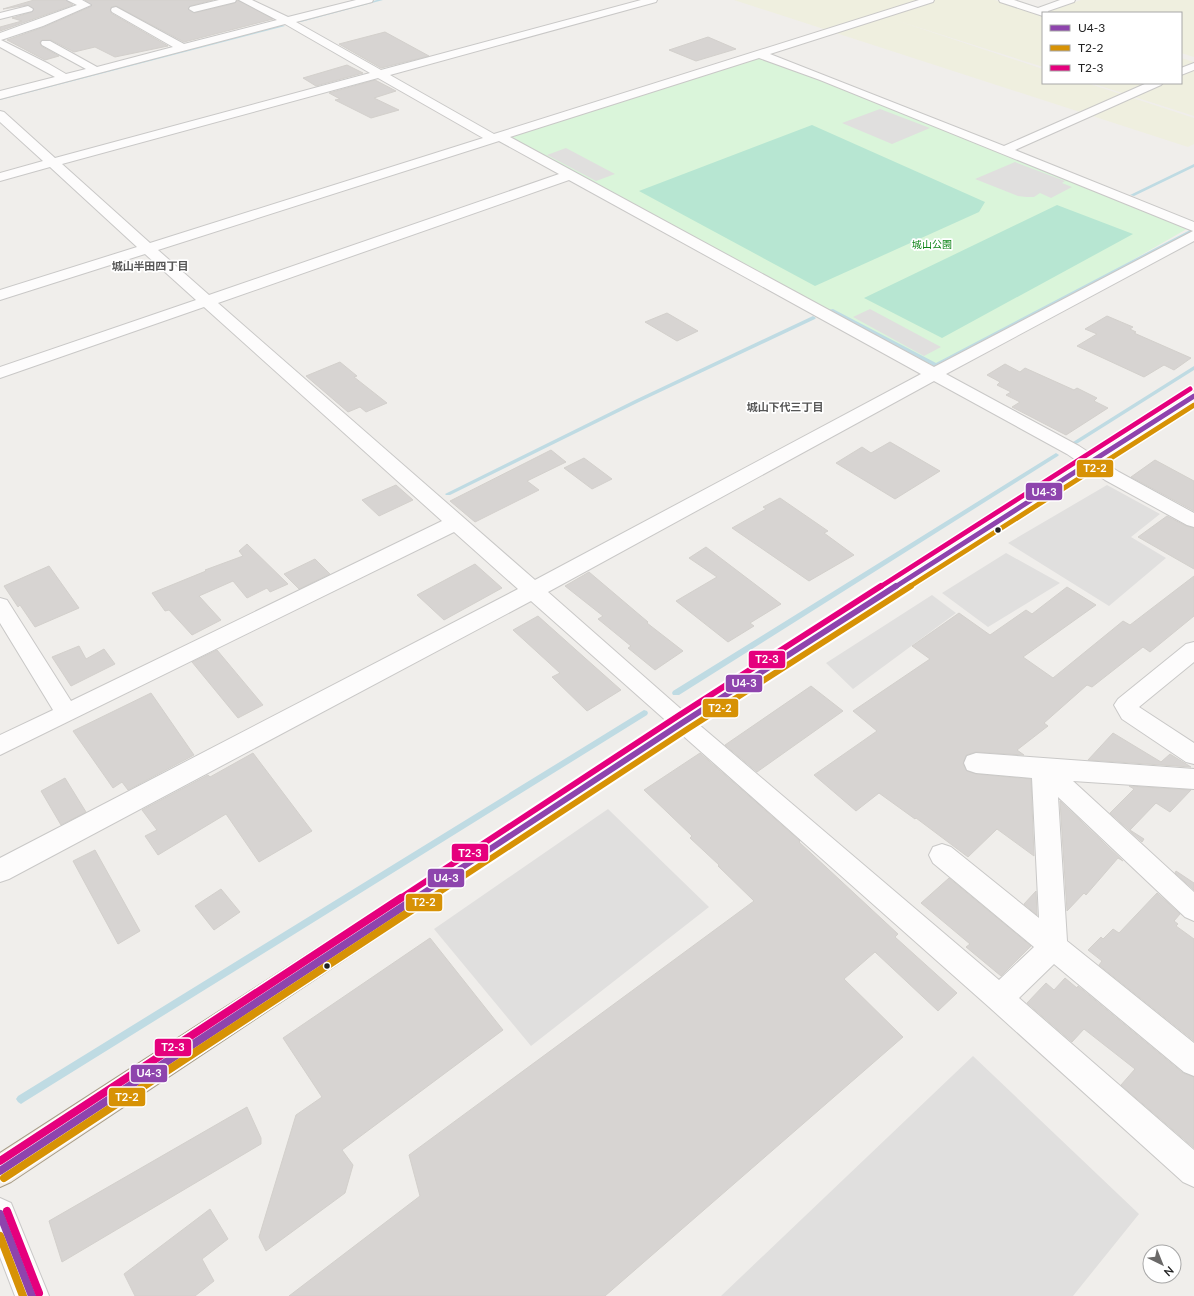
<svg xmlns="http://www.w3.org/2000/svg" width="1194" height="1296" font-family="Lato,'Noto Sans JP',sans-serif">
	<rect width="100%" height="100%" fill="#f0eeeb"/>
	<!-- farmland -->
	<path fill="#efefdf" d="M734,0H995L1043,15V67L895,20L1043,69V83H1087L1194,118V144L1188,147Z
		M1081,0H1194V57L1181,53V13H1055L1049,11Z
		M1181,58L1194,62V116L1091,83H1181Z"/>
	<!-- park -->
	<path fill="#daf5da" d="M760,54L1192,226L933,374L501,137Z"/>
	<!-- pitch -->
	<path fill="#b7e6d2" d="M812,125L985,202L979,212L815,286L639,191Z
		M1057,205L1133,234L942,338L864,298Z"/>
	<!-- parking -->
	<path fill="#e0dfde" d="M880,109L930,128L892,144L842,123Z
		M566,148L615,174L596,181L547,155Z
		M1015,162L1065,181L1062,183L1072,187L1051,198L1040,193L1034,197H1026L1018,196L975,179Z
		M870,309L941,347L924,356L853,317Z
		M1107,485L1160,514L1131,537L1166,558L1109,606L1008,543Z
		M1006,553L1060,583L988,627L942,593Z
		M932,595L956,613L853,689L826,663Z
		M608,809L709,907L531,1046L434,929Z
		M973,1056L1139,1214L1073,1296H721Z"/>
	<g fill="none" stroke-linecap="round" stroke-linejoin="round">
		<!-- stream -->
		<path fill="#bfdbe3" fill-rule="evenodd" d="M377,0H383L301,22L298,21Z
			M282,25L285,26L0,100V98Z
			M1194,164V167L1134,196L1130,195Z
			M1185,226H1189L1194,229V231L936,367L828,310L833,309L936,363L1190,230L1185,228Z
			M813,316L816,318L815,319L639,402L450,495H446L445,494L635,400Z
			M1194,366V370L1078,443L1076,444L1073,442Z
			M1056,453L1059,455L1058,456L679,695H673L672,693L673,691Z
			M644,710L647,711L648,713L647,715L24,1102L21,1104L18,1102L16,1099L18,1096Z"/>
	</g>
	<!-- building -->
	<path fill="#d7d4d2" stroke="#d3d0cc" d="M34,0H66L73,5L0,31V27L22,21L12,18L32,12L34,9L28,5L3,9Z
		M85,0H213L190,6L188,9L194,13L235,3L238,0L273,19L184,42L116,6L111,7V13L168,46L115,57L95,47L74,52L51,40H42L40,42L41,46L59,56L45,60L7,40L44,27L92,6Z
		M385,32L429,56L381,68L339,44Z
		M708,37L736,49L696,61L669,50Z
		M347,65L363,73L316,86L303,78Z
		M375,80L396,91L374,98L399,110L371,118L335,100L340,99L329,93Z
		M667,313L698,331L677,341L645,322Z
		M1107,316L1133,327L1130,329L1136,332L1134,333L1191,358L1174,370L1164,365L1144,377L1077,346L1097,334L1085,329Z
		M340,362L357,376L354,377L387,403L366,412L360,407L348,412L306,376Z
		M1005,364L1020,372L1025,368L1074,390L1077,388L1097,398L1094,401L1108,408L1066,435L1012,407L1020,402L1006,395L1011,392L997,385L1000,382L987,375Z
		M890,442L940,471L895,499L836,463L862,447L871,453Z
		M551,450L566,462L527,481L539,490L475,522L450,501Z
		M584,458L612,479L592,489L564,468Z
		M1155,460L1194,481V511L1131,477Z
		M396,485L413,500L379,516L362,500Z
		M780,498L828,531L824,533L854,555L809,581L732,528L766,509L763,507Z
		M1167,516L1186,526L1194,528V569L1138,537Z
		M247,544L288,584L270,592L267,588L247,598L233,581L199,596L221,620L192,635L169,610L165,611L152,593L206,571L205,570L243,556L239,551Z
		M706,547L781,604L750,623L754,626L728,642L676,601L717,577L689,558Z
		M315,559L330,574L299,589L284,574Z
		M475,564L502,588L444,620L417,595Z
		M49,566L79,608L35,627L20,605L18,607L4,586Z
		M589,572L648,622L647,623L683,651L655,670L628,648L631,646L598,619L603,616L565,586Z
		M1194,576V616L1150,652L1143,647L1092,687L1087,685L1044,723L1048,726L1017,750L1024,755L976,752L966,755L963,764L967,771L976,774L1031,779L1034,856L997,829L968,857L916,818L915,819L879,793L856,811L814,775L877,731L853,711L930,659L912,646L959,613L990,635L1026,610L1032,614L1067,587L1096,605L1023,657L1053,678L1123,621L1130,625Z
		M538,616L585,658L621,690L587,711L552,677L560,673L513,630Z
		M79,646L86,659L104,649L115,664L71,686L52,657Z
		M217,650L263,705L238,718L192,662Z
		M811,686L843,711L757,772L725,745Z
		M151,693L194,755L128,790L122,782L113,788L73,731Z
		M1113,733L1161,762L1170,754L1191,767L1088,760Z
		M253,753L312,831L259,862L226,814L158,855L145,836L157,830L142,810L208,775L210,777Z
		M700,753L800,841L799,842L898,934L895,937L957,993L938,1011L875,952L844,979L903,1037L605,1296H289L420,1196L409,1155L754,901L718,866L719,865L690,838L692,836L644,790Z
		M65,778L86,812L61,825L41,791Z
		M1129,786L1191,790L1170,812L1156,803L1130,830L1144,839L1142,842L1110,813L1134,789Z
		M1060,801L1123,861L1118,858L1086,895L1084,893L1067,911Z
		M95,850L140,931L118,944L73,861Z
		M1176,871L1194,883V890L1175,873Z
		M949,878L1031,946L1001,976L966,947L970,944L921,903Z
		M221,889L240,912L214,930L195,906Z
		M1036,891L1037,915L1024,904Z
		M1157,893L1180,914L1174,921L1178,924L1176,926L1194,939V1041L1099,965L1102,961L1088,950L1101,937L1103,939L1113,929L1119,933Z
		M430,938L503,1030L342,1150L353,1165L345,1193L266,1251L259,1237L296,1115L322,1097L283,1038Z
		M1065,978L1077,988L1078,986L1183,1073L1194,1077V1148L1121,1085L1135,1069L1084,1029L1072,1042L1027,1003L1046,983L1054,990Z
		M247,1107L261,1138V1144L62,1262L49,1221Z
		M210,1209L228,1239L202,1259L214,1281L195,1296H135L124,1274Z"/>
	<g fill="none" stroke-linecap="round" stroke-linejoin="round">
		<!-- minor casing -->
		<g stroke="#c9c8c7" stroke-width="2">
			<path id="minor" d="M67,0H82L91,5L43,26L1,40L49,64L66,74L86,69L42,45L41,43L42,41H50L97,67L173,47L112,12L111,10L112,8L116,7L184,44L277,20L239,0H252L288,17L356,0H373L372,2L296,22L381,70L641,0H657L656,2L390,75L494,134L919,0H934L933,2L770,54L1004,146L1147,83H1163L1161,85L1015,150L1194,222V241L946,374L1079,446L1119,472L1194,513V527L1187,525L1105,480L1067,454L934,381L548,592L690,717L999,980L1034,947L933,863L929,855L933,847L942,844L951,847L1039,918L1032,778L976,773L967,770L964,763L967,756L976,753L1194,769V789L1073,781L1194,892V921L1185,917L1058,797L1067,941L1194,1043V1076L1184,1072L1054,964L1019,998L1194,1150V1187L1183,1182L989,1007L531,601L9,879L0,882V858L518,589L454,532L0,755V735L53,710L0,623V598L7,600L71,701L442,521L204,307L0,378V367L196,300L145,254L0,300V290L137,247L50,167L0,181V173L43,161L0,122V111L4,112L55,158L370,73L285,24L0,99V91L55,77L0,47V33L77,5ZM759,58L820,80L1193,231L934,367L510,137ZM378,78L483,138L150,243L62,164ZM499,141L559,174L209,295L158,250ZM569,180L921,374L535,580L218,303Z
				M219,0H236L235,2L194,12L189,9L190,7Z
				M999,0H1014L1038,8L1060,0H1075L1074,2L1048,11L1049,13H1043V16L1000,2Z
				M28,6L33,9L32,11L0,19V13Z
				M1194,63V70L1181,75V68Z
				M1194,642V662L1139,707L1194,743V764L1186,762L1122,719L1114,705L1118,699L1186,644Z
				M0,1198L11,1203L49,1296H15L0,1257Z"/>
		</g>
		<!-- major casing -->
		<g stroke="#a79c86" stroke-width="2">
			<path id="major" d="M1194,391V404L690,729L11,1182L0,1187V1153L674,717L1188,392Z"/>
		</g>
		<!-- minor -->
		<use href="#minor" fill="#fdfcfc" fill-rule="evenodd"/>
		<!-- major -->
		<use href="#major" fill="#f3ede7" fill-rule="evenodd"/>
		<!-- bus-1-far2 casing -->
		<g stroke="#fff" stroke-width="8">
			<path id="bus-1-far2" d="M895,587L1194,396"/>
		</g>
		<!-- bus-1-far1 casing -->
		<g stroke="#fff" stroke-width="10">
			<path id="bus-1-far1" d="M414,899L682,723L896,586"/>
		</g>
		<!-- bus-1 casing -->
		<g stroke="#fff" stroke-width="11">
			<path id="bus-1" d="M0,1171L416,898
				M0,1214L32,1296"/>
		</g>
		<!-- bus-2-far2 casing -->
		<g stroke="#fff" stroke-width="8">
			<path id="bus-2-far2" d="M909,587L1194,405"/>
		</g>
		<!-- bus-2-far1 casing -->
		<g stroke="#fff" stroke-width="10">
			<path id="bus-2-far1" d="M429,899L686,730L911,586"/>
		</g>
		<!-- bus-2 casing -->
		<g stroke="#fff" stroke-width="11">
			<path id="bus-2" d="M4,1178L430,898
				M0,1236L23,1296"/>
		</g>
		<!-- bus-3-far2 casing -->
		<g stroke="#fff" stroke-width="8">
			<path id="bus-3-far2" d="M880,587L1190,389"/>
		</g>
		<!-- bus-3-far1 casing -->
		<g stroke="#fff" stroke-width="10">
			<path id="bus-3-far1" d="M399,899L678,716L881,586"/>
		</g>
		<!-- bus-3 casing -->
		<g stroke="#fff" stroke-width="11">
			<path id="bus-3" d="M0,1161L401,898
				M7,1211L39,1293"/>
		</g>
		<!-- bus-1-far2 -->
		<use href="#bus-1-far2" stroke="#8e44ad" stroke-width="5"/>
		<!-- bus-1-far1 -->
		<use href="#bus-1-far1" stroke="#8e44ad" stroke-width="6"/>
		<!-- bus-1 -->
		<use href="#bus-1" stroke="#8e44ad" stroke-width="8"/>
		<!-- bus-2-far2 -->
		<use href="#bus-2-far2" stroke="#d79205" stroke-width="5"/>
		<!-- bus-2-far1 -->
		<use href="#bus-2-far1" stroke="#d79205" stroke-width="6"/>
		<!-- bus-2 -->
		<use href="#bus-2" stroke="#d79205" stroke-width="8"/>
		<!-- bus-3-far2 -->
		<use href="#bus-3-far2" stroke="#e5007d" stroke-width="5"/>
		<!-- bus-3-far1 -->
		<use href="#bus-3-far1" stroke="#e5007d" stroke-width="6"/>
		<!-- bus-3 -->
		<use href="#bus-3" stroke="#e5007d" stroke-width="8"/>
	</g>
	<!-- markers -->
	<g fill="#222" stroke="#fff" stroke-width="1.5">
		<circle cx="998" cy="530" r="3.5"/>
		<circle cx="327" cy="966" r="3.5"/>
	</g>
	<g text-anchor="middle" stroke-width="3.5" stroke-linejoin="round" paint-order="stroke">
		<!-- far-park labels -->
		<g font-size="10" fill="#0c8416" stroke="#fff">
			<text x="932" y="248">城山公園</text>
		</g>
		<!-- far-neighbourhood labels -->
		<g font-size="11" font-weight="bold" fill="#555" stroke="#fff">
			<text x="150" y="270">城山半田四丁目</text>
			<text x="785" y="411">城山下代三丁目</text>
		</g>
	</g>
	<g stroke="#fff" stroke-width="1.5">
		<rect x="1076" y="459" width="38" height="19" rx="4" fill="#d79205"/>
		<rect x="1025" y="482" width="38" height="19" rx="4" fill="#8e44ad"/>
		<rect x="748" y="650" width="38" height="19" rx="4" fill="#e5007d"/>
		<rect x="725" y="674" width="38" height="19" rx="4" fill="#8e44ad"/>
		<rect x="702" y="698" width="37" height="20" rx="4" fill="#d79205"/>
		<rect x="451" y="843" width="38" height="19" rx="4" fill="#e5007d"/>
		<rect x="427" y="868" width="38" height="20" rx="4" fill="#8e44ad"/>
		<rect x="405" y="893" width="38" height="19" rx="4" fill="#d79205"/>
		<rect x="154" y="1038" width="38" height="19" rx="4" fill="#e5007d"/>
		<rect x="130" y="1064" width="38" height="19" rx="4" fill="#8e44ad"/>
		<rect x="108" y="1087" width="38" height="20" rx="4" fill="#d79205"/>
	</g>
	<g font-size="11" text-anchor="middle" font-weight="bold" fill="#fff">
		<text x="1095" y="472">T2-2</text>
		<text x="1044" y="496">U4-3</text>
		<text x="767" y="663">T2-3</text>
		<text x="744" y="687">U4-3</text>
		<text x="720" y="712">T2-2</text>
		<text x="470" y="857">T2-3</text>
		<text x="446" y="882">U4-3</text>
		<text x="424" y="906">T2-2</text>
		<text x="173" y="1051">T2-3</text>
		<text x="149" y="1077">U4-3</text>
		<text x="127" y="1101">T2-2</text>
	</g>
	<!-- legend -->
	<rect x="1042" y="12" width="140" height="72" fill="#ffffff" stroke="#a7a7a7"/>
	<rect x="1050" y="25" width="20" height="6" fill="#8e44ad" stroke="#a7a7a7"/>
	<text x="1078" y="32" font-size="12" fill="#222222">U4-3</text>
	<rect x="1050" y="45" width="20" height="6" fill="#d79205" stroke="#a7a7a7"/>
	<text x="1078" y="52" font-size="12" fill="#222222">T2-2</text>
	<rect x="1050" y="65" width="20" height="6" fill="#e5007d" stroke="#a7a7a7"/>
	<text x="1078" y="72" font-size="12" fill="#222222">T2-3</text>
	<!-- north arrow -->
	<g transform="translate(1162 1264) rotate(137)"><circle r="19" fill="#ffffff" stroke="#a7a7a7"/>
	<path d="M0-3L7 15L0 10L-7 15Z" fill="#6a6968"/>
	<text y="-6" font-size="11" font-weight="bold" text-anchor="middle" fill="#222222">N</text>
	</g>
</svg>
